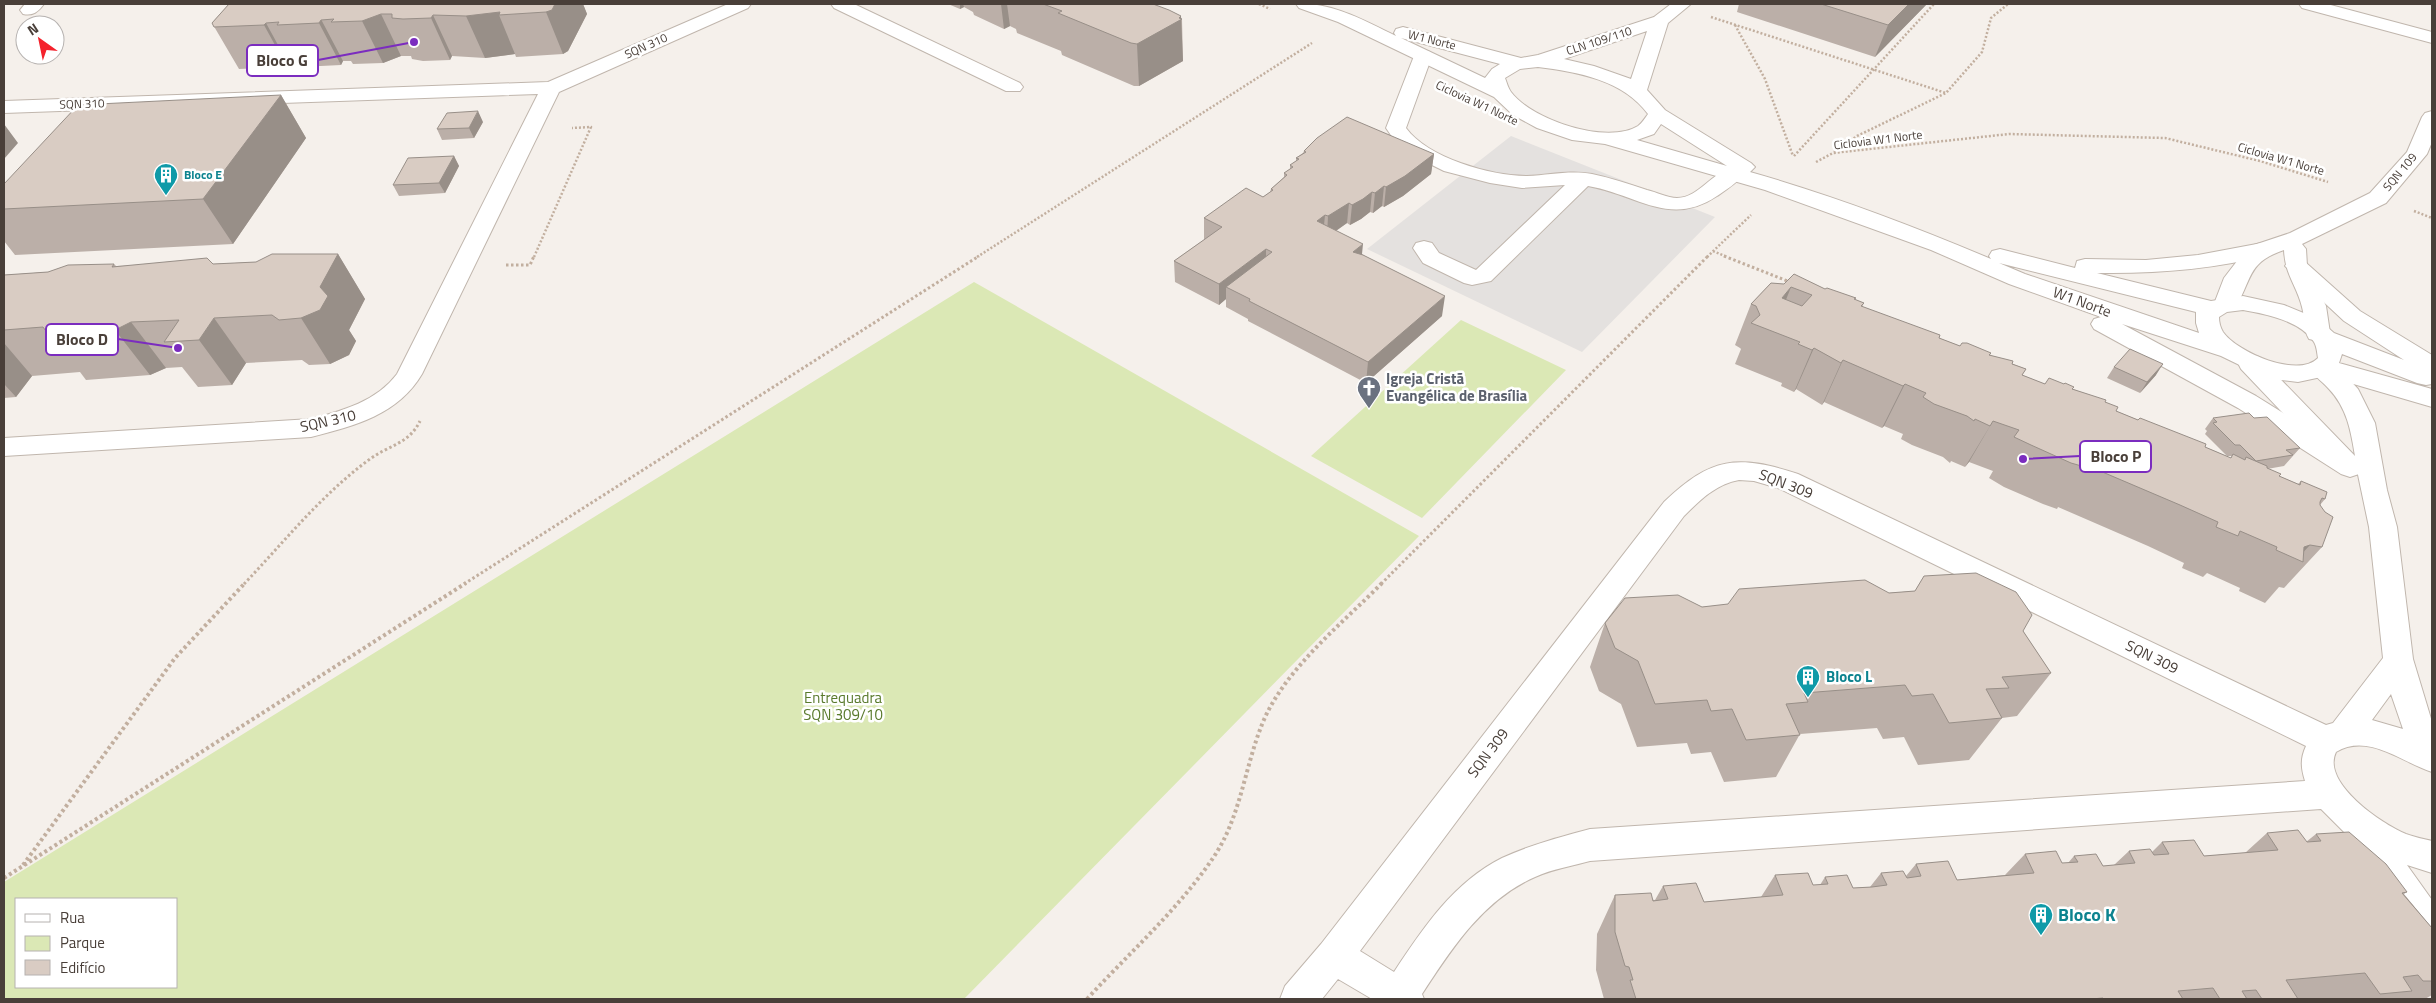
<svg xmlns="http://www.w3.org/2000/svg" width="2436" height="1003" font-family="'Titillium Web',sans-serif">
	<rect width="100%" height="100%" fill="#f5f0eb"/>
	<!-- green -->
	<path fill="#dbe8b5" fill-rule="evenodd" d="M974,282L1419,536L964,999H4V882ZM16,899H176V987H16Z
		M1461,320L1566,370L1422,518L1311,456Z"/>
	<!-- parking -->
	<path fill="#e4e1df" d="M1511,136L1715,217L1582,352L1367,249Z"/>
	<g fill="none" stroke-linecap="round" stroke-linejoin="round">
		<!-- service casing -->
		<g stroke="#c0b6ad" stroke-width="2">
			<path id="service" d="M1423,50L1430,52L1432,56L1406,128C1428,158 1491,176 1527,176C1550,175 1570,170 1592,174C1611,178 1629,184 1647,190C1656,192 1668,198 1677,198C1702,198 1716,163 1740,170L1744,174C1737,183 1726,190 1717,196C1670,228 1636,194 1588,186L1491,281L1472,285L1464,283L1423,263L1413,248L1416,243L1424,241L1432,243L1439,253L1476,270L1565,185L1522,188L1490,183L1444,171L1410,154L1397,144L1386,128L1414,56L1416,52Z"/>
		</g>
		<!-- minor casing -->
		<g stroke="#c0b6ad" stroke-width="2">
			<path id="minor" d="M25,4H44C38,12 33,16 23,14L20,10Z
				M728,4H751L748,8L559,92L422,374C398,415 354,426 311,437L4,456V438L311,419C342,411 377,401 397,374L538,94L4,113V101L548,82Z
				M831,4H854L1020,83L1023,87L1020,91H1006L834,8Z
				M2299,4H2327L2432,32V43L2302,8Z
				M2432,111V142L2427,154L2386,203L2302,244L2306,249L2307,266L2326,306L2330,333L2327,339L2318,341L2309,339C2303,329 2305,318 2302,307C2297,286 2285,275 2284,250C2245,263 2253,281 2234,309L2226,311L2218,309L2214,304L2224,278L2244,252L2254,245L2290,233L2370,193L2407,152L2422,117L2425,113Z
				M2250,355L2259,357L2355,456C2351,431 2347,408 2329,389C2323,382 2315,377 2310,369L2313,363L2322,361L2331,363L2346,376L2358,389L2375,423L2387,490L2397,527L2413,659L2432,722V772C2403,763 2368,732 2336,752C2321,783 2382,824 2406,834C2414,837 2424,839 2432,841V873L2407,865L2432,900V946L2419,941L2350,843L2345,833L2321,809L1590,861C1572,866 1552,869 1535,877C1483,900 1452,948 1422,994L1424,999H1372L1338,979L1322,999H1280L1285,986L1321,944L1664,502C1711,457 1737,454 1798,474L2326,725L2333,723L2383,658L2369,527L2357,470L2347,474L2338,471L2241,369L2238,363L2241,357ZM1739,480L1754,481L1778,488L2306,746C2300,759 2301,768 2305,781L1590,829C1560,837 1530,845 1502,858C1454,882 1423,928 1394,972L1360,951L1684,516C1700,500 1716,484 1739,480ZM2391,694L2403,729L2372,720Z"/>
		</g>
		<!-- tertiary casing -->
		<g stroke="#c0b6ad" stroke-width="2">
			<path id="tertiary" d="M1296,4C1332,2 1363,20 1396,36L1394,33L1396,29L1403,27L1521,58L1538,55L1654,17L1671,4H1691L1668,23L1647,90L1665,110L1751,163L1755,167L1750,172C1831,195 1913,226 1991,259L1989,256L1992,251L2000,249L2075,268L2077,261L2085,259L2146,260L2198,255L2262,243L2270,245L2273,250L2270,255C2213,269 2156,274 2097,273L2211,301L2243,296L2284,305L2318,319L2334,333L2404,360L2344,321L2285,266L2288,261L2296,259L2304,261L2360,311L2432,355V384L2426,385L2417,383L2342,354L2339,363L2432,389V407L2326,376L2298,382L2281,380L2256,373L2221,356L2122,324L2256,396L2359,460L2363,467L2359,474L2350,477L2341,474L2238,408L2094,329L2091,324L2094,319L2101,317L2009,284L1931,250L1765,190L1605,144L1572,140L1537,128L1513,115L1494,97L1338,22L1299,8ZM1647,31L1631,79L1594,66L1564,59ZM1401,38L1500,64L1492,69L1485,78ZM1538,67C1578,72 1623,80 1648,114C1645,118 1642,123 1638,126C1607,145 1532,120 1511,92C1508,88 1507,83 1505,78L1520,69ZM1661,124L1727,166L1637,140L1654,134ZM1999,263L2196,312V323L2199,333L2025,274ZM2243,310C2266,314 2301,321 2314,342C2317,347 2317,353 2318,358C2298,379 2237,352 2223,332C2220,327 2219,322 2219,317L2227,312Z"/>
		</g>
		<!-- path-far2 -->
		<path stroke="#c2af9f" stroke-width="2.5" stroke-dasharray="2 2" stroke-linecap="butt" d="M1259,4L1270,9
			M1711,17L1946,93
			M1735,25L1765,79L1793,156
			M1834,152L1857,136L1946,93L1982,52L1991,18L2008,4
			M1794,156L1934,4
			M1816,162L1833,153L2009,134L2165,138L2260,161L2328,182
			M2414,211L2432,218
			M1713,251L1727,257
			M534,257L591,127L572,128
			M977,257L1312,43
			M1707,257L1751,215"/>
		<!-- path-far1 -->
		<path stroke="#c2af9f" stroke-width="3" stroke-dasharray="2.5 2.5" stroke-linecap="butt" d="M1724,256L1790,282
			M506,265H530L534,256
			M244,584C284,542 322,494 370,459C389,445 409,444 420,421
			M464,584L979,256
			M1381,584L1708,256"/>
		<!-- path -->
		<path stroke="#c2af9f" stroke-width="4" stroke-dasharray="3 3" stroke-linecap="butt" d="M23,865L175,658L245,583
			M4,878L466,583
			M1087,999C1130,952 1180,908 1215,855C1240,817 1245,768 1261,727C1282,671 1341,625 1382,583"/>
		<!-- service -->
		<use href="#service" fill="#fff" fill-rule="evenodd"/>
		<!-- minor -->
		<use href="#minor" fill="#fff" fill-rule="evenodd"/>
		<!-- tertiary -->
		<use href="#tertiary" fill="#fff" fill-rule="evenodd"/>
	</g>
	<!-- wall -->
	<path fill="#bbafa8" d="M229,4H583L587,14L568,51L563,54L516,57L515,54L485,58L452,56L450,60L423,61L412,59L411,56H401L383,63L353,64L351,61H343L341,65L300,67L299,64L289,65L287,67L239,69L212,23Z
		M948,4H1153L1182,19L1183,61L1139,86H1134L1062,55L1061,51L1017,33L1016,29L1010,26L1004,29L974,15L973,12L964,7L960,9Z
		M1739,4H1927L1925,6L1875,57L1737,12Z
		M281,95L306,138L233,244L15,255L4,241V184Z
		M483,122L474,138L442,140L437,129Z
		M1304,151L1434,154L1431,174L1403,196L1384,207L1382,206L1373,213L1370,212L1361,219L1350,225L1347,223L1336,231L1362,254L1442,316L1366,383L1248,321V319L1226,307V299L1219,305L1175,282L1174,261L1205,239H1204V218L1263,197L1270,192L1271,189L1284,177V173L1290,169V165L1296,161V158L1303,153Z
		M454,156L459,166L445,193L399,196L393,185Z
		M338,254L365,299L349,330L356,341L349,355L330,364L309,365L302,360L246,363L232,385L198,387L182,367L166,368L150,375L86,380L80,372L32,376L16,397L4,398V275L48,272L114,264L116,266L213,264L256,262Z
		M1771,283L1825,289L1855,300L1864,303L1862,307L1939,338L1960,346L1991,353L1990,355L2026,369L2022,375L2045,384L2073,389L2105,402L2116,411L2205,447L2231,458L2232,456H2227L2205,434L2207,431L2205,429L2213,418H2254L2300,448L2284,466L2267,469L2279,476L2298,484L2301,481L2325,499L2320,505L2322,547L2284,588L2279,587L2265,603L2239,591L2240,588L2207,573L2203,577L2182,568L2184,563L2148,546L2058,507L2057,509L2043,504L2004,487L1989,478L1993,471L1969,462L1965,467L1951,461L1950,463L1943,457L1912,445L1901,439L1903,434L1884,426L1882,428L1824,402L1822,405L1796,389L1794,392L1781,386L1782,383L1735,364L1741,349L1740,348L1735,345L1751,304Z
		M2114,367L2156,375L2140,393L2107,378Z
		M1924,576L2023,631L2051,673L2017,716L2002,718L1969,760L1918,765L1904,737L1883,739L1877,728L1800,734L1776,777L1724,782L1711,752L1691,754L1687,743L1637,747L1621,704L1599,691L1590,667L1605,623L1702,607L1915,591Z
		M2267,833L2306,842L2316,834L2407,892L2404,894L2432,928V995L2425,999H1604L1596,970L1597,934L1615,895L1655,900L1663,886L1704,902L1761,897L1775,875L1813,885H1820L1825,877L1853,888L1870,887L1881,873L1906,876L1916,864L1957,880L2005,875L2025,854L2062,863H2068L2074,856L2103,866L2114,865L2129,851L2152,852L2162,842L2204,856L2245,853Z"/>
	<!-- shaded-wall -->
	<path fill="#988f88" d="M309,4H313L343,61L341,65Z
		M555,4H583L587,14L568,51L563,54L546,12Z
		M960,4H963L964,7L960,9Z
		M1001,4H1007L1010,26L1004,29Z
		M1909,4H1927L1925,6L1875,57L1888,25Z
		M500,12L499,15L515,54L485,58L466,16Z
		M381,14L401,56L383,63L362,21Z
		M433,15L452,56L450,60L431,18Z
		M1181,16L1183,61L1139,86L1137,44Z
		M266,23L289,65L287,67L264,25Z
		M281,95L306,138L233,244L203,199Z
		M478,111L483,122L474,138L469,128Z
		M4,124L18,143L4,159Z
		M1434,154L1431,174L1403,196L1384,207L1386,187Z
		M454,156L459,166L445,193L439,183Z
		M1384,186L1382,206L1373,213L1375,193Z
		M1372,192L1370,212L1361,219L1350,225L1352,205Z
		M1349,203L1347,223L1327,237L1328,216Z
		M1325,215L1323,235L1317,221Z
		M1363,244L1361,264L1353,252Z
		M1266,249V269L1226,287V299L1219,305V284Z
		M338,254L365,299L349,330L356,341L349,355L330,364L301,318Z
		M1791,287L1775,328L1782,298Z
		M1445,296L1442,316L1366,383L1368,362Z
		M214,318L246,363L232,385L199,340Z
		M131,322L166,368L150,375L115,330Z
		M4,343L32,376L16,397L4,384Z
		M1814,348L1796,389L1794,392L1812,350Z
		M1843,360L1824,402L1822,405L1841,363Z
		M2163,364L2156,375L2140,393L2147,382Z
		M1905,384L1884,426L1882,428L1903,386Z
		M1993,421L1969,462L1965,467L1990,426Z
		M2310,545L2297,559L2304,547Z"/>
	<!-- building -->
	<path fill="#d9ccc3" stroke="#988f88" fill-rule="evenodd" d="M229,4H555L552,10L546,12L499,15L500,12L466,16L433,15L431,18L403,19L392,18V14H381L362,21L331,22L334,19L321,20L319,23L277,25L279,22L266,23L264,25L214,27L212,23Z
		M1043,4H1153L1169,10L1181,16L1179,18L1182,19L1137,44L1131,43L1058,13L1062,11Z
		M1821,4H1909L1888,25Z
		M281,95L203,199L4,209V184L78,105Z
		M478,111L469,128L437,129L447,113Z
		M1347,117L1434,154L1405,176L1386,187L1384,186L1375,193L1372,192L1363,199L1352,205L1349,203L1328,216L1325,215L1317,221L1363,244L1353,252L1363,255L1445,296L1368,362L1249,301L1250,299L1226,287L1272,252L1266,249L1219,284L1174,261L1222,227L1204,218L1246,188L1263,197L1273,190L1271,189L1287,175L1284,173L1293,167L1290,165L1299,159L1296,158L1306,152L1304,151L1317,138Z
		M454,156L439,183L393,185L408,158Z
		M272,254H338L320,287L328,296L320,310L301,318L279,320L272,315L214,318L199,340L164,342L179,320L131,322L115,330L48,334L43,327L4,330V275L48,272L68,265L114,264L112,267L207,258L213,264L256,262Z
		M1794,274L1825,289L1827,288L1856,298L1854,299L1864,303L1861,306L1940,335L1939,338L1960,346L1962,343H1967L1991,353L1989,355L2013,361L2012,364L2026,369L2022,375L2045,384L2049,378L2064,384L2065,383L2074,387L2072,389L2106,400L2105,402L2118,407L2116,411L2138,420L2140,418L2206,444L2205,447L2231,458L2233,454L2245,460L2246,457L2267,466V468L2281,474L2279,476L2300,485L2301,481L2327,492L2325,499L2322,498L2320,502V505L2325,512L2333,517L2322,547L2310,545L2304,547L2303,562L2276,550L2277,547L2240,531L2238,536L2216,527L2218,522L2180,505L2086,465L2085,467L2071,463L2031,445L2014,437L2019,430L1993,421L1990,426L1975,419L1974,421L1967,416L1934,404L1923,397L1926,393L1905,384L1903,386L1843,360L1841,363L1814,348L1812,350L1798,344L1800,342L1751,323L1760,315L1756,306L1751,304L1771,283L1784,284ZM1791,287L1812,295L1802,306L1782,298Z
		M2130,349L2163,364L2147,382L2114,367Z
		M2249,413L2254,418L2267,417L2300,448L2286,450L2293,455L2256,461L2240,445H2235L2213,423L2217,422L2213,418Z
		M1976,573L2016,592L2032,615L2023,631L2051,673L2002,677L2009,688L1986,689L2002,718L1949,723L1933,694L1912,696L1905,685L1804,693L1808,702L1786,704L1800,735L1746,740L1732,709L1711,711L1707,700L1655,704L1638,661L1615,648L1605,623L1625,598L1678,595L1702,607L1728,604L1739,589L1865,580L1889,593L1915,591L1924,576Z
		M2298,830L2307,842L2321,841L2316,834L2349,832L2386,864L2407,892L2402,893L2432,928V981H2423L2418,975L2403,977L2412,991L2380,994L2365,973L2286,980L2298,999H2262L2256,990L2242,991L2247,999H2220L2213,988L2178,991L2183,999H2103V998L2091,999H1636L1630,980H1633L1629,967L1625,966L1615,932V895L1651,893L1653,901L1668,899L1663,886L1696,883L1704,902L1783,895L1775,875L1808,873L1813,885L1828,884L1825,877L1847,875L1853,888L1872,887L1887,885L1881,873L1903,871L1907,878L1921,876L1916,864L1948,861L1957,880L2034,873L2025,854L2056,851L2062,863L2078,862L2074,856L2096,854L2103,866L2135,863L2129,851L2150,849L2154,855L2169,854L2162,842L2194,840L2204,856L2278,850L2267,833Z"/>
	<!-- icons -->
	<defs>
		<g id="building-pin" transform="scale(1.25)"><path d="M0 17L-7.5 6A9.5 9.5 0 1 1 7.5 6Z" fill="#0f9aa8" stroke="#fff"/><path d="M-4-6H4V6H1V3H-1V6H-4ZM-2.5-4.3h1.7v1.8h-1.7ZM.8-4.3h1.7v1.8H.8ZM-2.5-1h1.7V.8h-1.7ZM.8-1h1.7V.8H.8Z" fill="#fff"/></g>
		<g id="church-pin" transform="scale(1.25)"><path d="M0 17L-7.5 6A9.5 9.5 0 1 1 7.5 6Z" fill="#6b7280" stroke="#fff"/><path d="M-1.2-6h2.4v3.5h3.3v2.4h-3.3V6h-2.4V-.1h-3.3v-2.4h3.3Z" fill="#fff"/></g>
	</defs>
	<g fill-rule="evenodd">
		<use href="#building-pin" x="166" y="175"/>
		<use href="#church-pin" x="1369" y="388"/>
		<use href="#building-pin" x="1808" y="677"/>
		<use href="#building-pin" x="2041" y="915"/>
	</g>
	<g text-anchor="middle" stroke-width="5" stroke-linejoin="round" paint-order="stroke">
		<!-- far-street labels -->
		<g font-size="12" fill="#493f39" stroke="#fff">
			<text transform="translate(1432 40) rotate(14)" y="4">W1 Norte</text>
			<text transform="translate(1599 41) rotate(-18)" y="4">CLN 109/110</text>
			<text transform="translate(646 46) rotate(-24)" y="4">SQN 310</text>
			<text transform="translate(1477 103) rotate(25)" y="4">Ciclovia W1 Norte</text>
			<text transform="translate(82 104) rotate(-2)" y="4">SQN 310</text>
			<text transform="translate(1878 140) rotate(-7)" y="4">Ciclovia W1 Norte</text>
			<text transform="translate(2281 159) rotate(16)" y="4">Ciclovia W1 Norte</text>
			<text transform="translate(2400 172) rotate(-50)" y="4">SQN 109</text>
		</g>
		<!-- far-culture labels -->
		<g font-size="12" font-weight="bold" fill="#0d838f" stroke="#fff" text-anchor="start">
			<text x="184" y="179">Bloco E</text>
		</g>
		<!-- street labels -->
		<g font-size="15" fill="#493f39" stroke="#fff">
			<text transform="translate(2082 302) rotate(20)" y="5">W1 Norte</text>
			<text transform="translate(328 421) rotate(-13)" y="5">SQN 310</text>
			<text transform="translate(1786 484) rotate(21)" y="5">SQN 309</text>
			<text transform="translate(2152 657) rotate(26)" y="5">SQN 309</text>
			<text transform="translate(1488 753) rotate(-53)" y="5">SQN 309</text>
		</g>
		<!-- worship labels -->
		<g font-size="15" font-weight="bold" fill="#5b616d" stroke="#fff" text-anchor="start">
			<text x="1386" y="384">Igreja Cristã<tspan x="1386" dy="17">Evangélica de Brasília</tspan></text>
		</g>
		<!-- culture labels -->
		<g font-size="15" font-weight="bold" fill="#0d838f" stroke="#fff" text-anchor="start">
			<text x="1826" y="682">Bloco L</text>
		</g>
		<!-- park labels -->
		<g font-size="15" fill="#597a2c" stroke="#fff">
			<text x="843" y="703">Entrequadra<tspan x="843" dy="17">SQN 309/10</tspan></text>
		</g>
		<!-- near-culture labels -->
		<g font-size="18" font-weight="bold" fill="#0d838f" stroke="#fff" text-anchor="start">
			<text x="2058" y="921">Bloco K</text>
		</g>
	</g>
	<!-- callouts -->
	<path fill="none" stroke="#7b2cbf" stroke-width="2" d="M414 42L318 60M178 348L118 339M2023 459L2080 456"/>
	<g fill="#7b2cbf" stroke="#fff" stroke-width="2">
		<circle cx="414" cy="42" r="5"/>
		<circle cx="178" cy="348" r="5"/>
		<circle cx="2023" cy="459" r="5"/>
	</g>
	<g fill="#fff" stroke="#7b2cbf" stroke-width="2">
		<rect x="247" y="45" width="71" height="31" rx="5"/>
		<rect x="46" y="324" width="72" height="31" rx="5"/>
		<rect x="2080" y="441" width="71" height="31" rx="5"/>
	</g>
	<g font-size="16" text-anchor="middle" font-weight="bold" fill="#493f39">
		<text x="282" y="66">Bloco G</text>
		<text x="82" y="345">Bloco D</text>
		<text x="2116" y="462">Bloco P</text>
	</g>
	<!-- border -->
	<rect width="2436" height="1003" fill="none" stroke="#493f39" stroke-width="10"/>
	<!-- legend -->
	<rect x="15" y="898" width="162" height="90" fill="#ffffff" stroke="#b6b2b0"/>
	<rect x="25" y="914" width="25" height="8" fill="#ffffff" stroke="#b6b2b0"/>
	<text x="60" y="923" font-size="15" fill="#493f39">Rua</text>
	<rect x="25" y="936" width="25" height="15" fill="#dbe8b5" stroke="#b6b2b0"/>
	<text x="60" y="948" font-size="15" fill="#493f39">Parque</text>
	<rect x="25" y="960" width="25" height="15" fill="#d9ccc3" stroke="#b6b2b0"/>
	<text x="60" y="973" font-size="15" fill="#493f39">Edifício</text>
	<!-- north arrow -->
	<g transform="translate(40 40) rotate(327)"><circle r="24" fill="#ffffff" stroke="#b6b2b0"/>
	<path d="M0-4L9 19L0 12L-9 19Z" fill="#f4222c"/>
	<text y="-8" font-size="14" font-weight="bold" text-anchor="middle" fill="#493f39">N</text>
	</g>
</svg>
